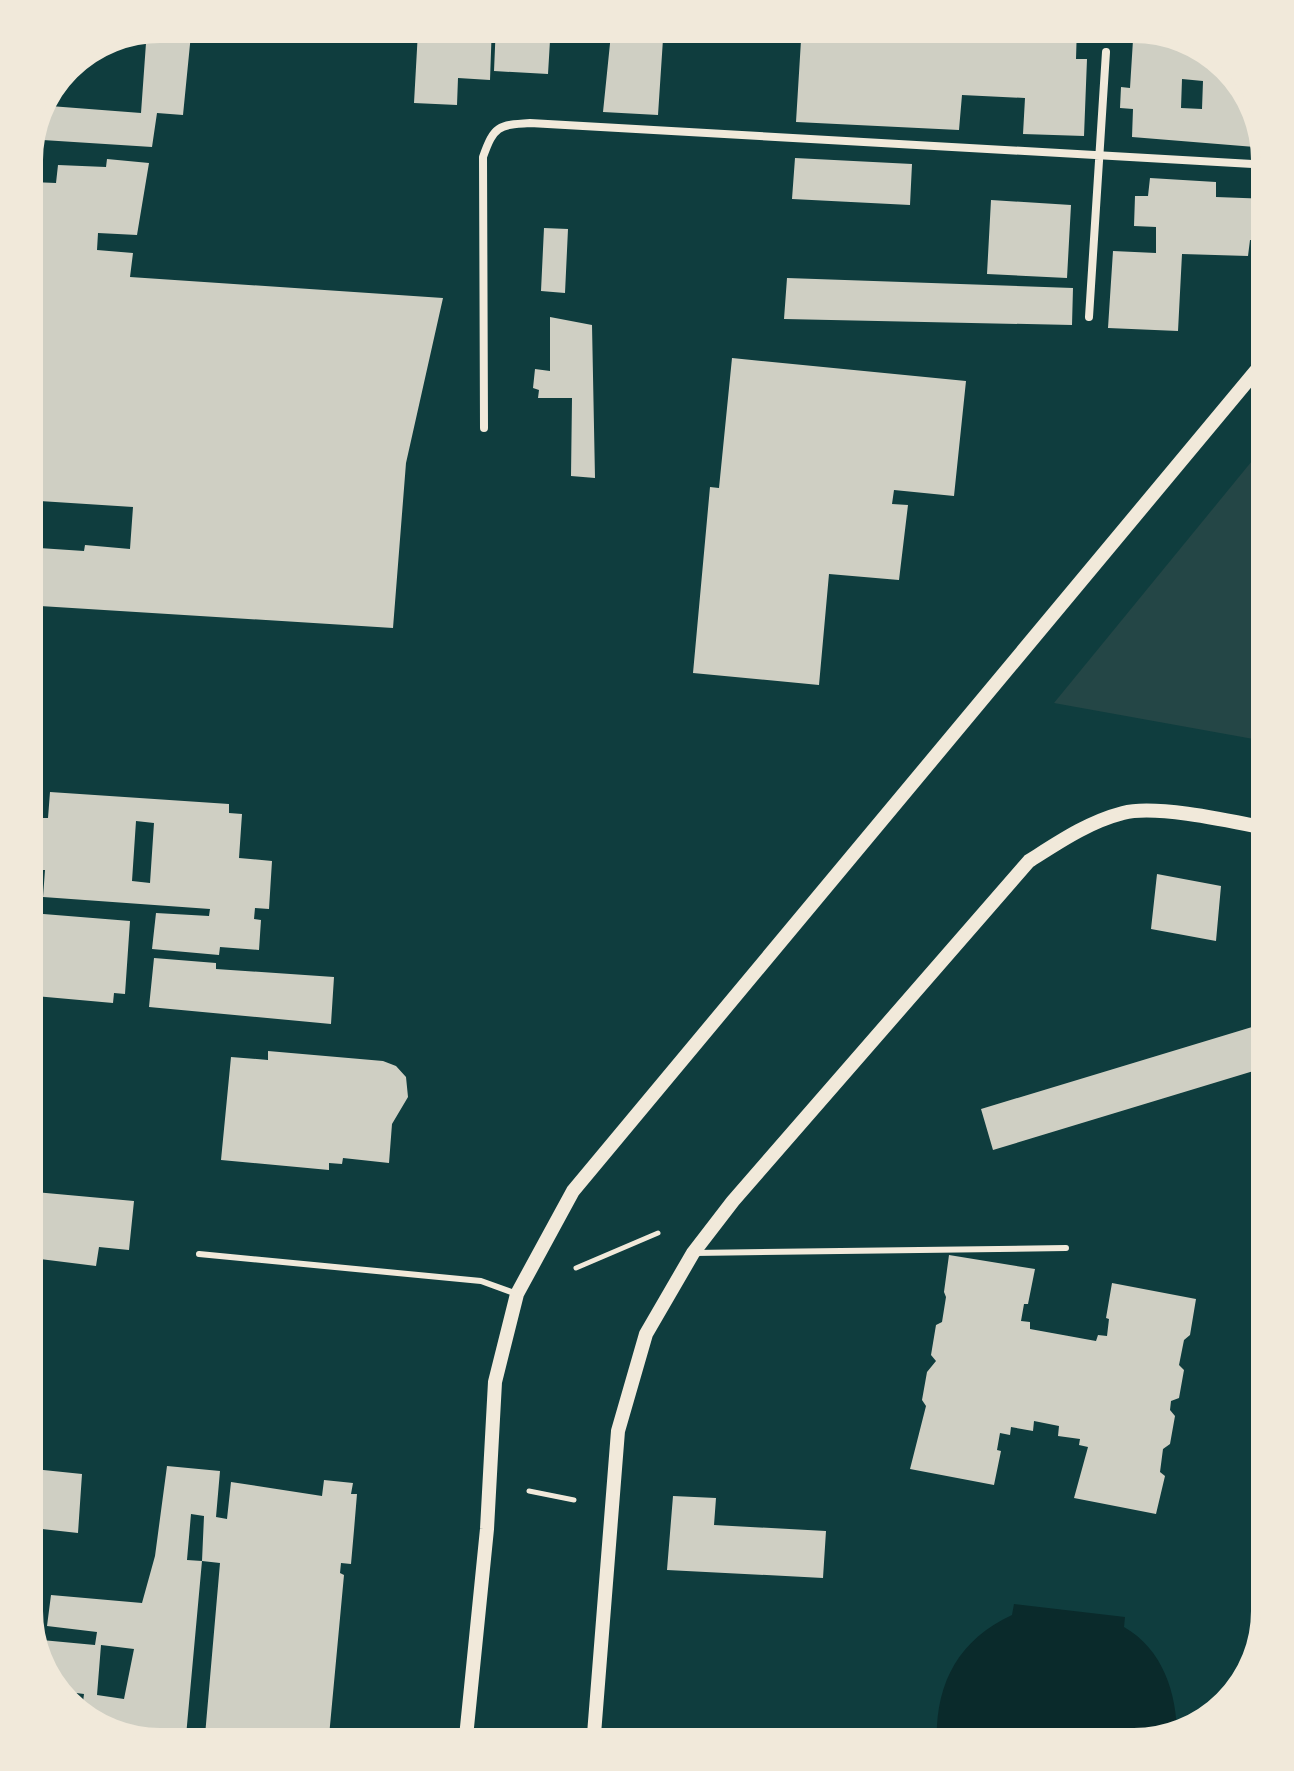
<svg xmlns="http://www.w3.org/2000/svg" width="1294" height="1771" font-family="'Titillium Web',sans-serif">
	<rect width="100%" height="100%" fill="#0f3d3e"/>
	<!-- green -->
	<path fill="#244646" d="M1270,439V742L1054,703Z"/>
	<!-- water -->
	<path fill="#0a2a2b" d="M1014,1604L1125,1617L1124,1627C1163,1649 1177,1694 1177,1736L1135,1747H937C934,1687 956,1641 1012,1615Z"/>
	<!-- building -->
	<path fill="#cfcfc3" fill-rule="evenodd" d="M160,24H192L183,115L157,113L152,147L27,139L37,105L141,113L147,29Z
		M381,24H492L490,80L458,78L457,105L414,103L418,31L381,27Z
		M496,24H551L548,74L494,71Z
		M612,24H664L658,115L603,112Z
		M802,24H912V29L946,31L947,24L1077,26L1076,59H1087L1084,136L1023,134L1025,98L962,95L959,130L796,122Z
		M1089,24H1124L1122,43L1089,41Z
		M1134,24L1202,42L1252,92L1267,148L1132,137L1133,109L1120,108L1121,87L1130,88ZM1182,79L1203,81L1202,109L1181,108Z
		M795,158L912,164L910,205L792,199Z
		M107,159L149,163L137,235L98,233L97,250L133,253L130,277L443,298L406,463L393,628L24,605V547L84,551L85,545L130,549L133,507L24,500V198L31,199L32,182L56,183L58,165L106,167Z
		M1150,178L1216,182V197L1270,199V223L1261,241L1250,240L1248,256L1182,254L1178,331L1108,328L1113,251L1156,253V227L1134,226L1135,196H1148Z
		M991,200L1071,205L1067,278L987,274Z
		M544,228L568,229L565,293L541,291Z
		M787,278L1073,288L1072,325L784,319Z
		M550,317L592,325L595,478L571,476L572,398H538L539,390L533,388L535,369L550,371Z
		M732,358L966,381L954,496L894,490L892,504L908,505L899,580L829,574L819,685L693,673L710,487L719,488Z
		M50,792L229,804V813L242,814L239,858L272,861L269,909L255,908L254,919L261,920L259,950L220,947L219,955L152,949L156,913L209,916L210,909L43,897L45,870H38L41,818H48ZM136,821L154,823L150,883L132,881Z
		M1157,874L1221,886L1216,941L1151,929Z
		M31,913L130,921L125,994L114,993L113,1003L24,995V947L27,948Z
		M154,958L216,963V969L334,977L331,1024L149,1007Z
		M1270,1001V1066L993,1150L981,1109L1262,1024L1257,1005Z
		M268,1051L383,1061L396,1066L406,1077L408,1097L392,1124L389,1163L343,1158L342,1164L329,1163V1170L221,1160L231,1057L268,1060Z
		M24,1191L134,1201L129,1250L99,1247L96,1266L24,1257Z
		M949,1255L1035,1269L1028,1304H1024L1021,1321L1030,1322V1329L1096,1341L1098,1335L1107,1336L1109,1319L1106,1318L1112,1283L1196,1299L1190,1335L1184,1340L1179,1365L1184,1370L1179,1398L1171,1401L1170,1410L1175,1416L1170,1444L1163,1449L1160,1472L1165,1476L1156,1514L1074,1498L1088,1447L1079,1445L1080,1439L1058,1436L1059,1426L1034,1421L1033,1431L1011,1427L1010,1435L1000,1433L997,1450L1001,1451L994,1485L910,1469L926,1406L922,1400L927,1372L936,1361L931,1355L936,1325L942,1322L946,1297L944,1292Z
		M167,1466L220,1471L216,1517L227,1519L231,1482L322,1496L324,1480L353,1483L351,1494H357L354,1530L351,1564L341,1563L340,1573L344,1575L328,1747H204L220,1563L202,1561L185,1747H151L92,1729L81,1718L84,1694L53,1690L42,1679L31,1639L95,1645L97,1632L47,1626L51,1595L142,1603L155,1556ZM191,1514L204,1516L202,1561L187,1560ZM101,1645L134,1649L124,1699L97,1695Z
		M24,1468L82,1474L78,1533L24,1527Z
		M673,1496L716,1498L714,1525L826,1531L823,1578L667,1570Z
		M24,1545L42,1546L29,1629L24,1611Z"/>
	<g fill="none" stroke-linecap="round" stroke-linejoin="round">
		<!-- path -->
		<path stroke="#f1e9da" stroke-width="5" d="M576,1268L658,1233
			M529,1491L574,1500"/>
		<!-- service -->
		<path stroke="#f1e9da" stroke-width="6" d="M694,1253L1066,1248
			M199,1254L481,1281L517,1294"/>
		<!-- minor -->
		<path stroke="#f1e9da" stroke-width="8" d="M1089,317L1106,52
			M484,428L483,157C494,126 498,125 530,123L1270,165"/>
		<!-- tertiary -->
		<path stroke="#f1e9da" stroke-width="14" d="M465,1747L487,1529L495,1382L517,1294L573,1191L1270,354
			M593,1747L618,1431L646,1334L693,1253L733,1201L1029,861C1059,842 1088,822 1123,813C1156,804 1235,822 1270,829"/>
	</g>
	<!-- crop -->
	<path d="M0 0H1294V1771H0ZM160 38H1134A122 122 0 0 1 1256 160V1611A122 122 0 0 1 1134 1733H160A122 122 0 0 1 38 1611V160A122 122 0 0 1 160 38Z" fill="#f1e9da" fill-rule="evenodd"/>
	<path fill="none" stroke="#f1e9da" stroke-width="10" d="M160 38H1134A122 122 0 0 1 1256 160V1611A122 122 0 0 1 1134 1733H160A122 122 0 0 1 38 1611V160A122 122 0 0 1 160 38Z"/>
</svg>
